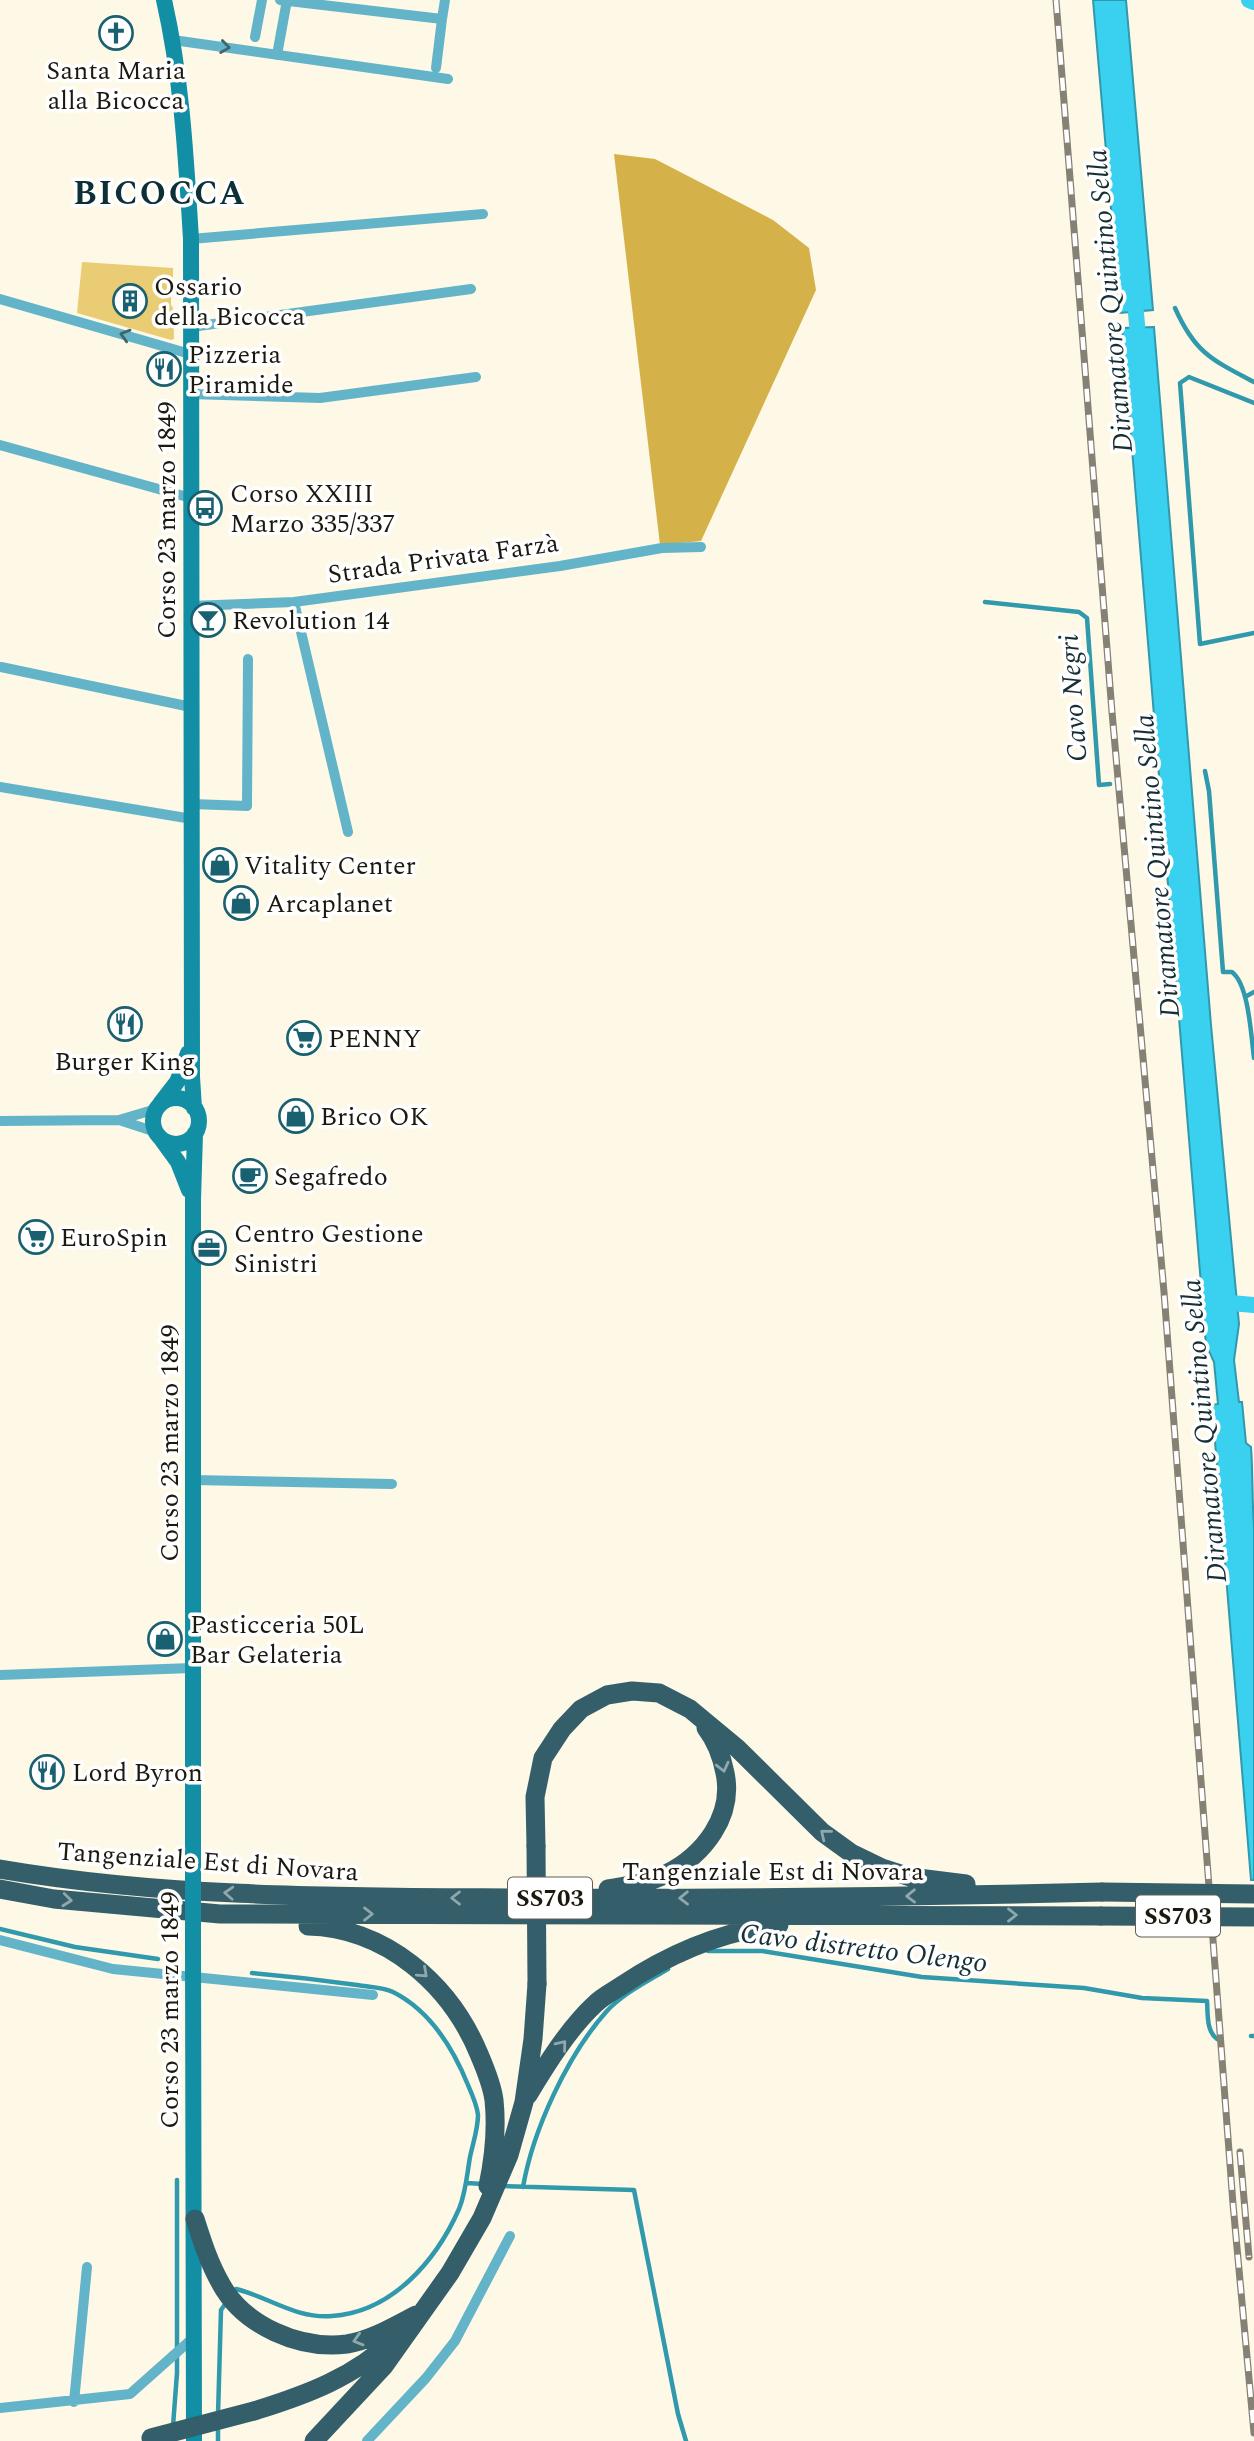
<svg xmlns="http://www.w3.org/2000/svg" width="1254" height="2441" font-family="Spectral,serif">
	<rect width="100%" height="100%" fill="#fef8e7"/>
	<!-- green -->
	<path fill="#eacc75" d="M82,262L173,268V293L171,296V305L173,308L174,339L171,340L77,313Z"/>
	<!-- forest -->
	<path fill="#d4b249" d="M614,154L655,159L773,220L809,248L816,290L701,541L660,545Z"/>
	<!-- water -->
	<path fill="#3ad0ef" stroke="#3199ac" stroke-width="2" d="M1093,0H1126L1153,310L1120,313Z
		M1154,327L1211,1025L1239,1324L1234,1360L1239,1402H1242L1246,1443L1251,1447C1253,1475 1252,1500 1254,1527V1880H1251L1212,1405L1218,1404L1214,1362L1206,1345L1122,328Z"/>
	<g fill="none" stroke-linecap="round" stroke-linejoin="round">
		<!-- stream -->
		<path stroke="#3199ac" stroke-width="4.5" d="M1175,308C1195,353 1212,360 1254,382
			M1254,403L1189,377L1180,383L1200,644L1254,633
			M985,602L1079,612L1087,618L1099,785L1110,784
			M1205,771L1209,791L1223,972H1232C1249,985 1251,1036 1254,1058
			M1245,997L1254,992
			M0,1929L75,1947L158,1959
			M708,1951H762L922,1977L1084,1988L1142,1998L1207,2001C1208,2013 1206,2031 1217,2039
			M1251,2036H1254
			M467,2183L483,2184
			M503,2186L634,2190L678,2414L686,2441
			M523,2187C533,2130 567,2056 606,2012C622,1994 648,1981 668,1969
			M233,2293L236,2289C269,2297 296,2319 332,2316C392,2312 436,2261 459,2209C466,2192 467,2174 470,2157C473,2143 478,2129 478,2115C477,2105 472,2094 468,2085C453,2048 431,2011 393,1992C383,1987 368,1987 357,1985C322,1980 287,1976 252,1973
			M218,2415L221,2310L226,2303
			M173,2426L177,2373V2180
			M218,2441V2428"/>
		<!-- canal -->
		<path stroke="#3ad0ef" stroke-width="16" d="M1249,0L1254,2
			M1134,292L1139,346
			M1219,1302L1254,1305"/>
		<!-- minor -->
		<path stroke="#63b4c8" stroke-width="10" d="M280,0L442,19L445,0
			M255,37L262,0
			M173,40L448,79
			M277,55L287,0
			M436,68L442,19
			M191,239L483,214
			M0,299L190,354
			M191,327L471,289
			M190,394L320,398L476,377
			M0,445L191,498
			M294,602L348,832
			M191,606L294,602L560,566L662,548L701,547
			M1,667L191,707
			M0,787L192,819
			M192,804L247,806L248,659
			M0,1121L119,1120
			M156,1132L119,1120L156,1109
			M193,1480L392,1484
			M0,1675L192,1668
			M0,1940L113,1969L373,1995
			M74,2402L87,2267
			M0,2408L130,2394L193,2338
			M367,2441L426,2378L455,2341L510,2236"/>
		<!-- secondary -->
		<path stroke="#128ea5" stroke-width="16" d="M164,0C182,79 186,158 191,239L192,1077L194,1108
			M153 1121a23 23 0 1 1 46 0a23 23 0 1 1-46 0Z
			M160,1104L177,1082L188,1053
			M162,1140L178,1162L189,1190
			M193,1855V1200L195,1133
			M193,1949L194,2441"/>
		<!-- trunk -->
		<path stroke="#345f6a" stroke-width="19" d="M536,1846L535,1797L543,1758L562,1729L581,1709L607,1695L632,1691L659,1693L690,1709L737,1748L822,1832L851,1853L882,1868L910,1877L966,1884
			M0,1869C170,1898 342,1897 514,1898C710,1899 906,1897 1102,1892
			M0,1889L54,1899L220,1914L1101,1916
			M608,1889C627,1886 649,1883 666,1874C704,1855 734,1816 725,1773C722,1757 716,1741 706,1728
			M308,1926C386,1928 450,1984 479,2054C485,2068 492,2085 494,2100C497,2129 494,2158 488,2186
			M528,2095C546,2065 569,2028 595,2004C602,1997 612,1992 621,1986C669,1954 722,1931 779,1925
			M195,2219C202,2241 209,2263 221,2284C244,2326 300,2350 347,2344C372,2340 394,2326 416,2315
			M254,2411C306,2395 355,2377 395,2338
			M314,2441L384,2366L450,2273L482,2218L509,2155L524,2102L533,2039L537,1984"/>
		<!-- rail casing -->
		<g stroke="#868174" stroke-width="7">
			<path id="rail" d="M1056,0L1112,712L1164,1292L1233,2204L1254,2433
				M1240,2152L1249,2257"/>
		</g>
		<!-- rail -->
		<use href="#rail" stroke="#fff" stroke-width="4.5" stroke-dasharray="13" stroke-linecap="butt"/>
		<!-- secondary-bridge -->
		<path stroke="#128ea5" stroke-width="16" d="M193,1949V1855"/>
		<!-- trunk-bridge -->
		<path stroke="#345f6a" stroke-width="19" d="M536,1846L537,1984
			M1102,1892L1254,1894
			M1101,1916L1254,1917
			M151,2438L254,2411"/>
	</g>
	<!-- one-way arrows -->
	<defs><path id="oneway-chevron" d="M-2-3.5L2.5 0L-2 3.5" fill="none" stroke-width="1.6" stroke-linecap="round" stroke-linejoin="round" transform="scale(1.75)"/></defs>
	<g stroke="#40666c">
		<use href="#oneway-chevron" transform="translate(225 47) rotate(8)"/>
		<use href="#oneway-chevron" transform="translate(125 335) rotate(-164)"/>
	</g>
	<g stroke="#8fa7ad">
		<use href="#oneway-chevron" transform="translate(723 1767) rotate(76)"/>
		<use href="#oneway-chevron" transform="translate(825 1834) rotate(-141)"/>
		<use href="#oneway-chevron" transform="translate(229 1893) rotate(-177)"/>
		<use href="#oneway-chevron" transform="translate(911 1896) rotate(179)"/>
		<use href="#oneway-chevron" transform="translate(456 1898) rotate(-180)"/>
		<use href="#oneway-chevron" transform="translate(684 1898) rotate(179)"/>
		<use href="#oneway-chevron" transform="translate(67 1900) rotate(6)"/>
		<use href="#oneway-chevron" transform="translate(368 1914)"/>
		<use href="#oneway-chevron" transform="translate(1012 1915)"/>
		<use href="#oneway-chevron" transform="translate(423 1973) rotate(42)"/>
		<use href="#oneway-chevron" transform="translate(562 2045) rotate(-51)"/>
		<use href="#oneway-chevron" transform="translate(358 2340) rotate(164)"/>
	</g>
	<!-- icons -->
	<defs>
		<g id="church-ring" transform="scale(1.75)"><circle r="9.5" fill="#fff" stroke="#196171" stroke-width="1.5"/><path d="M-1.2-6h2.4v3.5h3.3v2.4h-3.3V6h-2.4V-.1h-3.3v-2.4h3.3Z" fill="#196171"/></g>
		<g id="building-ring" transform="scale(1.75)"><circle r="9.5" fill="#fff" stroke="#196171" stroke-width="1.5"/><path d="M-4-6H4V6H1V3H-1V6H-4ZM-2.5-4.3h1.7v1.8h-1.7ZM.8-4.3h1.7v1.8H.8ZM-2.5-1h1.7V.8h-1.7ZM.8-1h1.7V.8H.8Z" fill="#196171"/></g>
		<g id="restaurant-ring" transform="scale(1.75)"><circle r="9.5" fill="#fff" stroke="#196171" stroke-width="1.5"/><path d="M-5-6h1v4h1v-4h1v4h1v-4h1v5L-1.5 .5V6h-2V.5L-5-1ZM5-6V6H3V1.5H1.5Q1.5-4 5-6Z" fill="#196171"/></g>
		<g id="bus-ring" transform="scale(1.75)"><circle r="9.5" fill="#fff" stroke="#196171" stroke-width="1.5"/><path d="M-5-6H5V4H4V6H2V4H-2V6H-4V4H-5ZM-3.5-4V0h7V-4ZM-3.5 1.2v1.5H-2V1.2ZM2 1.2v1.5H3.5V1.2Z" fill="#196171"/></g>
		<g id="bar-ring" transform="scale(1.75)"><circle r="9.5" fill="#fff" stroke="#196171" stroke-width="1.5"/><path d="M-6-5H6L.8 .8V4.5H3.5V6h-7V4.5H-.8V.8Z" fill="#196171"/></g>
		<g id="shop-ring" transform="scale(1.75)"><circle r="9.5" fill="#fff" stroke="#196171" stroke-width="1.5"/><path d="M-5-2.5h2.3a2.7 3.5 0 0 1 5.4 0H5L5.5 6h-11ZM-1.5-2.5h3a1.5 2.3 0 0 0-3 0Z" fill="#196171"/></g>
		<g id="supermarket-ring" transform="scale(1.75)"><circle r="9.5" fill="#fff" stroke="#196171" stroke-width="1.5"/><path d="M-6-5.5h2.5l.6 2H6L4.5 2H-2.5L-4.4-4H-6ZM-1.5 3.2a1.3 1.3 0 1 0 .1 0ZM3 3.2a1.3 1.3 0 1 0 .1 0Z" fill="#196171"/></g>
		<g id="cafe-ring" transform="scale(1.75)"><circle r="9.5" fill="#fff" stroke="#196171" stroke-width="1.5"/><path d="M-5.5-4.5H6V0H3Q3 3.5 0 3.5H-2.5Q-5.5 3.5-5.5 0ZM3-3.2v2h1.7v-2ZM-6 4.5H4V6H-6Z" fill="#196171"/></g>
		<g id="office-ring" transform="scale(1.75)"><circle r="9.5" fill="#fff" stroke="#196171" stroke-width="1.5"/><path d="M-6-3h4V-5.5h4V-3h4V5H-6ZM-1-4.5V-3h2v-1.5ZM-6 0V1H6V0Z" fill="#196171"/></g>
	</defs>
	<g fill-rule="evenodd">
		<use href="#church-ring" x="116" y="33"/>
		<use href="#building-ring" x="130" y="301"/>
		<use href="#restaurant-ring" x="164" y="369"/>
		<use href="#bus-ring" x="205" y="508"/>
		<use href="#bar-ring" x="208" y="620"/>
		<use href="#shop-ring" x="220" y="865"/>
		<use href="#shop-ring" x="241" y="903"/>
		<use href="#restaurant-ring" x="125" y="1024"/>
		<use href="#supermarket-ring" x="304" y="1038"/>
		<use href="#shop-ring" x="296" y="1116"/>
		<use href="#cafe-ring" x="250" y="1176"/>
		<use href="#supermarket-ring" x="36" y="1237"/>
		<use href="#office-ring" x="209" y="1248"/>
		<use href="#shop-ring" x="165" y="1639"/>
		<use href="#restaurant-ring" x="47" y="1772"/>
	</g>
	<g text-anchor="middle" stroke-width="7" stroke-linejoin="round" paint-order="stroke">
		<!-- shield labels -->
		<g fill="#fff" stroke="#605e57" stroke-width="2">
			<rect x="508" y="1877.5" width="84" height="41" rx="5"/>
			<rect x="1136" y="1895.5" width="84" height="41" rx="5"/>
		</g>
		<g font-size="24" font-weight="bold" fill="#1c190f">
			<text x="550" y="1906">SS703</text>
			<text x="1178" y="1924">SS703</text>
		</g>
		<!-- poi labels -->
		<g font-size="26" fill="#1c190f" stroke="#fff" text-anchor="start">
			<text x="116" y="79" text-anchor="middle">Santa Maria<tspan x="116" dy="30">alla Bicocca</tspan></text>
			<text x="154" y="295">Ossario<tspan x="154" dy="30">della Bicocca</tspan></text>
			<text x="188" y="363">Pizzeria<tspan x="188" dy="30">Piramide</tspan></text>
			<text x="230" y="502">Corso XXIII<tspan x="230" dy="30">Marzo 335/337</tspan></text>
			<text x="232" y="629">Revolution 14</text>
			<text x="244" y="874">Vitality Center</text>
			<text x="266" y="912">Arcaplanet</text>
			<text x="328" y="1047">PENNY</text>
			<text x="125" y="1070" text-anchor="middle">Burger King</text>
			<text x="320" y="1125">Brico OK</text>
			<text x="274" y="1185">Segafredo</text>
			<text x="234" y="1242">Centro Gestione<tspan x="234" dy="30">Sinistri</tspan></text>
			<text x="60" y="1246">EuroSpin</text>
			<text x="190" y="1633">Pasticceria 50L<tspan x="190" dy="30">Bar Gelateria</tspan></text>
			<text x="72" y="1781">Lord Byron</text>
		</g>
		<!-- street labels -->
		<g font-size="26" fill="#1c190f" stroke="#fff">
			<text transform="translate(166 520) rotate(-90)" y="9">Corso 23 marzo 1849</text>
			<text transform="translate(443 558) rotate(-8)" y="9">Strada Privata Farzà</text>
			<text transform="translate(169 1443) rotate(-90)" y="9">Corso 23 marzo 1849</text>
			<text transform="translate(208 1861) rotate(4)" y="9">Tangenziale Est di Novara</text>
			<text x="773" y="1880">Tangenziale Est di Novara</text>
			<text transform="translate(169 2010) rotate(-90)" y="9">Corso 23 marzo 1849</text>
		</g>
		<!-- water labels -->
		<g font-size="28" font-style="italic" fill="#172f34" stroke="#fff">
			<text transform="translate(1109 301) rotate(-95)" y="10">Diramatore Quintino Sella</text>
			<text transform="translate(1072 698) rotate(-94)" y="10">Cavo Negri</text>
			<text transform="translate(1156 866) rotate(-95)" y="10">Diramatore Quintino Sella</text>
			<text transform="translate(1203 1431) rotate(-95)" y="10">Diramatore Quintino Sella</text>
			<text transform="translate(864 1947) rotate(7)" y="10">Cavo distretto Olengo</text>
		</g>
		<!-- district labels -->
		<g font-size="33" font-weight="bold" letter-spacing="2" fill="#0e2f36" stroke="#fff">
			<text x="160" y="204">BICOCCA</text>
		</g>
	</g>
</svg>
